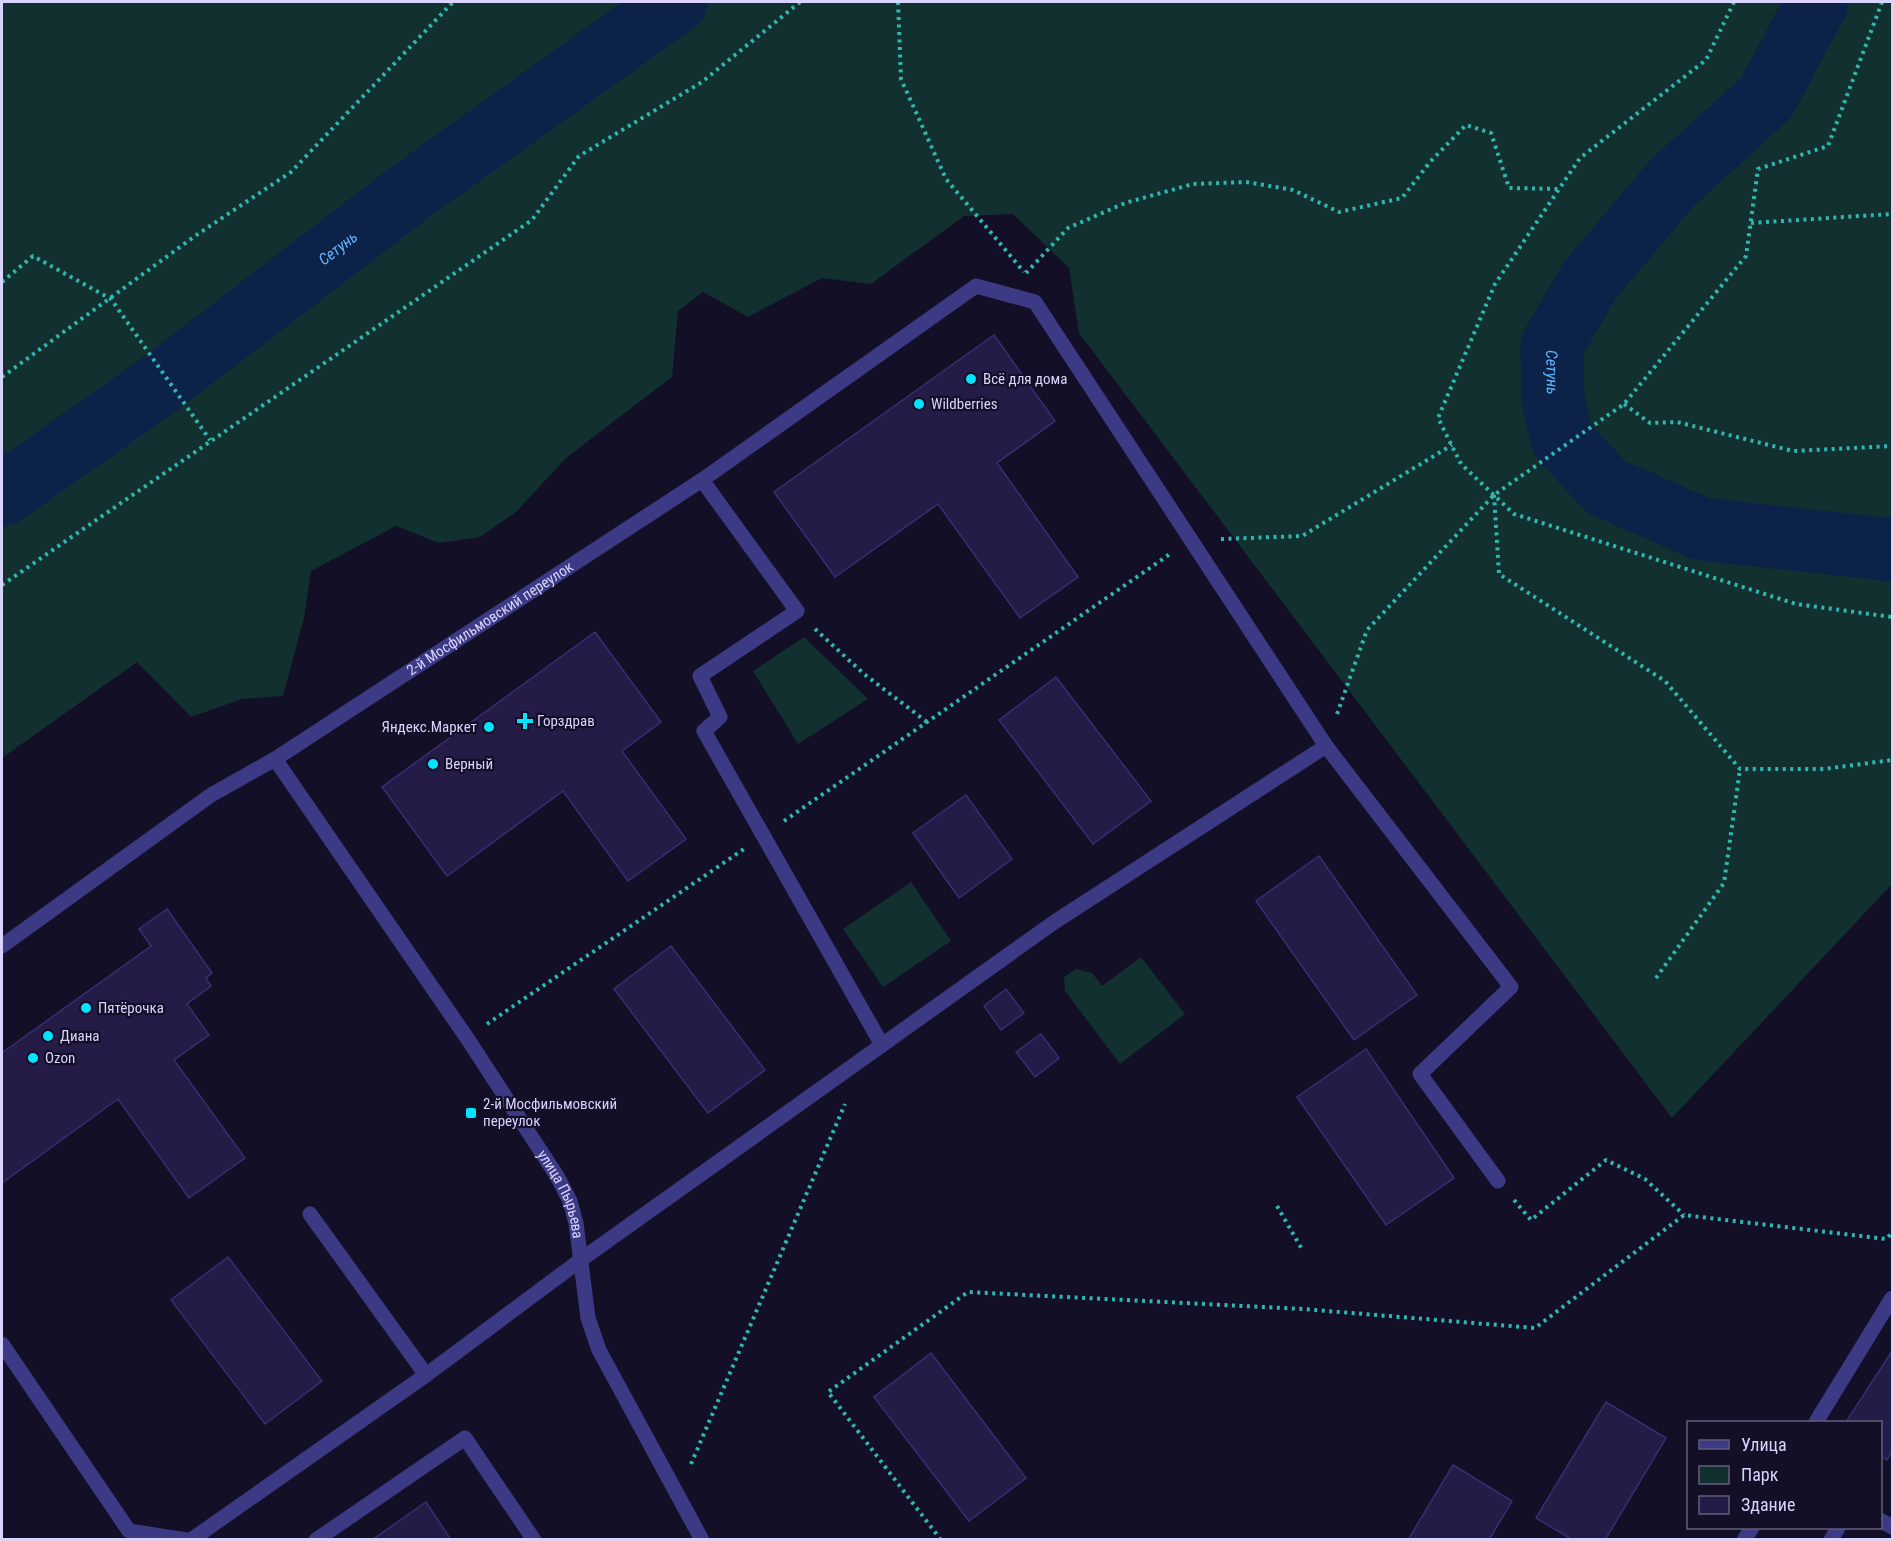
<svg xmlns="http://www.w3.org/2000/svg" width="1894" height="1541" font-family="'Roboto Condensed',sans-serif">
	<rect width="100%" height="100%" fill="#130f26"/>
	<!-- green -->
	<path fill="#12302f" d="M2,2H1892V884L1672,1118L1079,333L1069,268L1013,214L964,216L871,284L822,278L748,317L703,292L678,311L672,377L566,458L516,512L480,537L439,543L396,526L311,571L304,618L283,696L242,699L191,717L137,662L2,758Z
		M804,637L868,699L798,744L753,671Z
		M911,882L951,941L883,987L843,929Z
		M1141,957L1185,1014L1120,1064L1065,991L1064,977L1076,969L1092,973L1102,986Z"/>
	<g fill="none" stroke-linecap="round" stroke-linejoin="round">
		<!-- river -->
		<g stroke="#0c2248" stroke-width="63">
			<path id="s1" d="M1817,2L1766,98L1673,182L1590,280L1552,345L1553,400L1562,439L1606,487L1702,529L1892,550"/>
			<path id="s2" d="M2,495L160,384L409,193L676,2"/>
		</g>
	</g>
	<!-- building -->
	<path fill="#241b47" stroke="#3b2d73" stroke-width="1.5" d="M994,335L1055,421L997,463L1078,577L1020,618L938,504L835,577L774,492Z
		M595,632L661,722L622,751L686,839L628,881L563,791L447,876L382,787Z
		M1056,677L1151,801L1093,844L999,720Z
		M966,795L1012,859L959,898L913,833Z
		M1319,856L1417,995L1354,1040L1256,901Z
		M167,909L212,973L206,978L211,986L187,1004L209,1035L174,1060L245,1158L189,1198L118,1099L2,1183V1053L151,946L139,929Z
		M671,946L765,1070L708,1113L614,989Z
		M1006,989L1024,1013L1001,1030L984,1006Z
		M1041,1034L1059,1058L1035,1077L1016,1052Z
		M1366,1049L1454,1178L1386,1225L1297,1097Z
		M228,1257L322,1381L265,1424L171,1300Z
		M1892,1351V1451L1887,1460L1880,1456V1422H1846Z
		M931,1353L1026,1478L969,1521L874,1397Z
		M1606,1402L1666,1438L1605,1540H1573L1536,1518Z
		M1453,1465L1512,1501L1489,1540H1408Z
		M426,1502L451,1540H372Z"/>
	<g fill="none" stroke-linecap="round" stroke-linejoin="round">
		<!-- path -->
		<path stroke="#2fb8b0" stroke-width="4" stroke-dasharray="3 4.5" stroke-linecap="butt" d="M898,2L901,79L946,179L1024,272
			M1734,2L1706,60L1580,158L1495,284L1438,418L1461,464L1514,514L1796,604L1892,617
			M1751,223L1892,214
			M1026,273L1068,228L1125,203L1193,184L1246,182L1293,190L1339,212L1402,198L1430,162L1466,125L1491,133L1509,188L1559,189
			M2,282L33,256L111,299L210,440
			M2,377L195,236L291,172L453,2
			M1624,404L1650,423L1677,422L1793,451L1892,446
			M1494,495L1499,574L1665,681L1740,769H1824L1892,760
			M1221,539L1302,536L1452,445
			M2,585L532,220L579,156L702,82L800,2
			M815,629L864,674L927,722
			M1337,714L1367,630L1494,495L1624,404L1746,256L1758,169L1828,146L1882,2
			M784,821L1170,554
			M1656,978L1724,883L1740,769
			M487,1024L744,849
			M1514,1200L1531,1220L1606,1160L1645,1179L1684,1215
			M1277,1206L1303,1251
			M691,1464L845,1104
			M941,1540L828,1392L968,1292L1303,1309L1535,1328L1684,1215L1886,1239L1892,1233"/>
		<!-- minor -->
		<g stroke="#3d3a85" stroke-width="15">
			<path d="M702,480L797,611L700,676L720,717L704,731L882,1045"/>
			<path id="s3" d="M275,759L467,1038L557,1176L570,1201L576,1223L588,1318L599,1350L702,1540"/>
			<path id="s4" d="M2,946L211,795L275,759L702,480L976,286L1035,302L1326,746"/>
			<path d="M310,1214L426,1375"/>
			<path d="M2,1344L129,1531L187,1540"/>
			<path d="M1816,1422L1892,1298"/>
			<path d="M1880,1520L1892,1527"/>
			<path d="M191,1540L426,1375L582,1259L1053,923L1326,746L1511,987L1420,1074L1498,1181"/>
			<path d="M316,1540L465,1438L534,1540"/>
			<path d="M1744,1540L1752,1528"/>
			<path d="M1831,1540L1838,1528"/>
		</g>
	</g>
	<!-- markers -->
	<g fill="#00e5ff" stroke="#130f26" stroke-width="2">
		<circle cx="971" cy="379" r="6"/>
		<circle cx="919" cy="404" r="6"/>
		<path d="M522 712h6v6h6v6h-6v6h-6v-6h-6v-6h6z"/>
		<circle cx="489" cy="727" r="6"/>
		<circle cx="433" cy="764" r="6"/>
		<circle cx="86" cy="1008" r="6"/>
		<circle cx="48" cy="1036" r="6"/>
		<circle cx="33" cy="1058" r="6"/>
		<rect x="465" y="1107" width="12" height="12" rx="3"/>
	</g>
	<g text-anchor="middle" stroke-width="4.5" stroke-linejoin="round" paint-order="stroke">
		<!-- poi labels -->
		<g font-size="15" fill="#d9d4ff" stroke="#130f26" text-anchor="start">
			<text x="983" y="384">Всё для дома</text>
			<text x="931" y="409">Wildberries</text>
			<text x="537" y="726">Горздрав</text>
			<text x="477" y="732" text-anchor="end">Яндекс.Маркет</text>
			<text x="445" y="769">Верный</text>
			<text x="98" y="1013">Пятёрочка</text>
			<text x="60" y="1041">Диана</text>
			<text x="45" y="1063">Ozon</text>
			<text x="483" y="1109">2-й Мосфильмовский<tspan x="483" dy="17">переулок</tspan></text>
		</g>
		<!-- street labels -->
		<g font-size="15" fill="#d9d4ff" stroke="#130f26">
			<text dy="5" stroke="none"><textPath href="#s4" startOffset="588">2-й Мосфильмовский переулок</textPath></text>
			<text dy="5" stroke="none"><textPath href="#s3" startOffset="522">улица Пырьева</textPath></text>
		</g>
		<!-- water labels -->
		<g font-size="16" font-style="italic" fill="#62b6ff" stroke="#130f26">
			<text dy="6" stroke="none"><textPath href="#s2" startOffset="417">Сетунь</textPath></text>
			<text dy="6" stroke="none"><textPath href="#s1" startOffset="465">Сетунь</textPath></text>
		</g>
	</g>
	<!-- border -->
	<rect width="1894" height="1541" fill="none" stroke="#d9d4ff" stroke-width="6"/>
	<!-- legend -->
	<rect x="1687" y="1421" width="195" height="108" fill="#130f26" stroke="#625e7d" stroke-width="1.5"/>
	<rect x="1699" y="1440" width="30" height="9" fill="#3d3a85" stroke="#625e7d" stroke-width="1.5"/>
	<text x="1741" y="1451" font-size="18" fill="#d9d4ff">Улица</text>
	<rect x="1699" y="1466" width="30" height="18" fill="#12302f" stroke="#625e7d" stroke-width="1.5"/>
	<text x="1741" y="1481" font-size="18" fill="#d9d4ff">Парк</text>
	<rect x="1699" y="1496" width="30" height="18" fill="#241b47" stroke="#625e7d" stroke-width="1.5"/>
	<text x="1741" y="1511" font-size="18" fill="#d9d4ff">Здание</text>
</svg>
